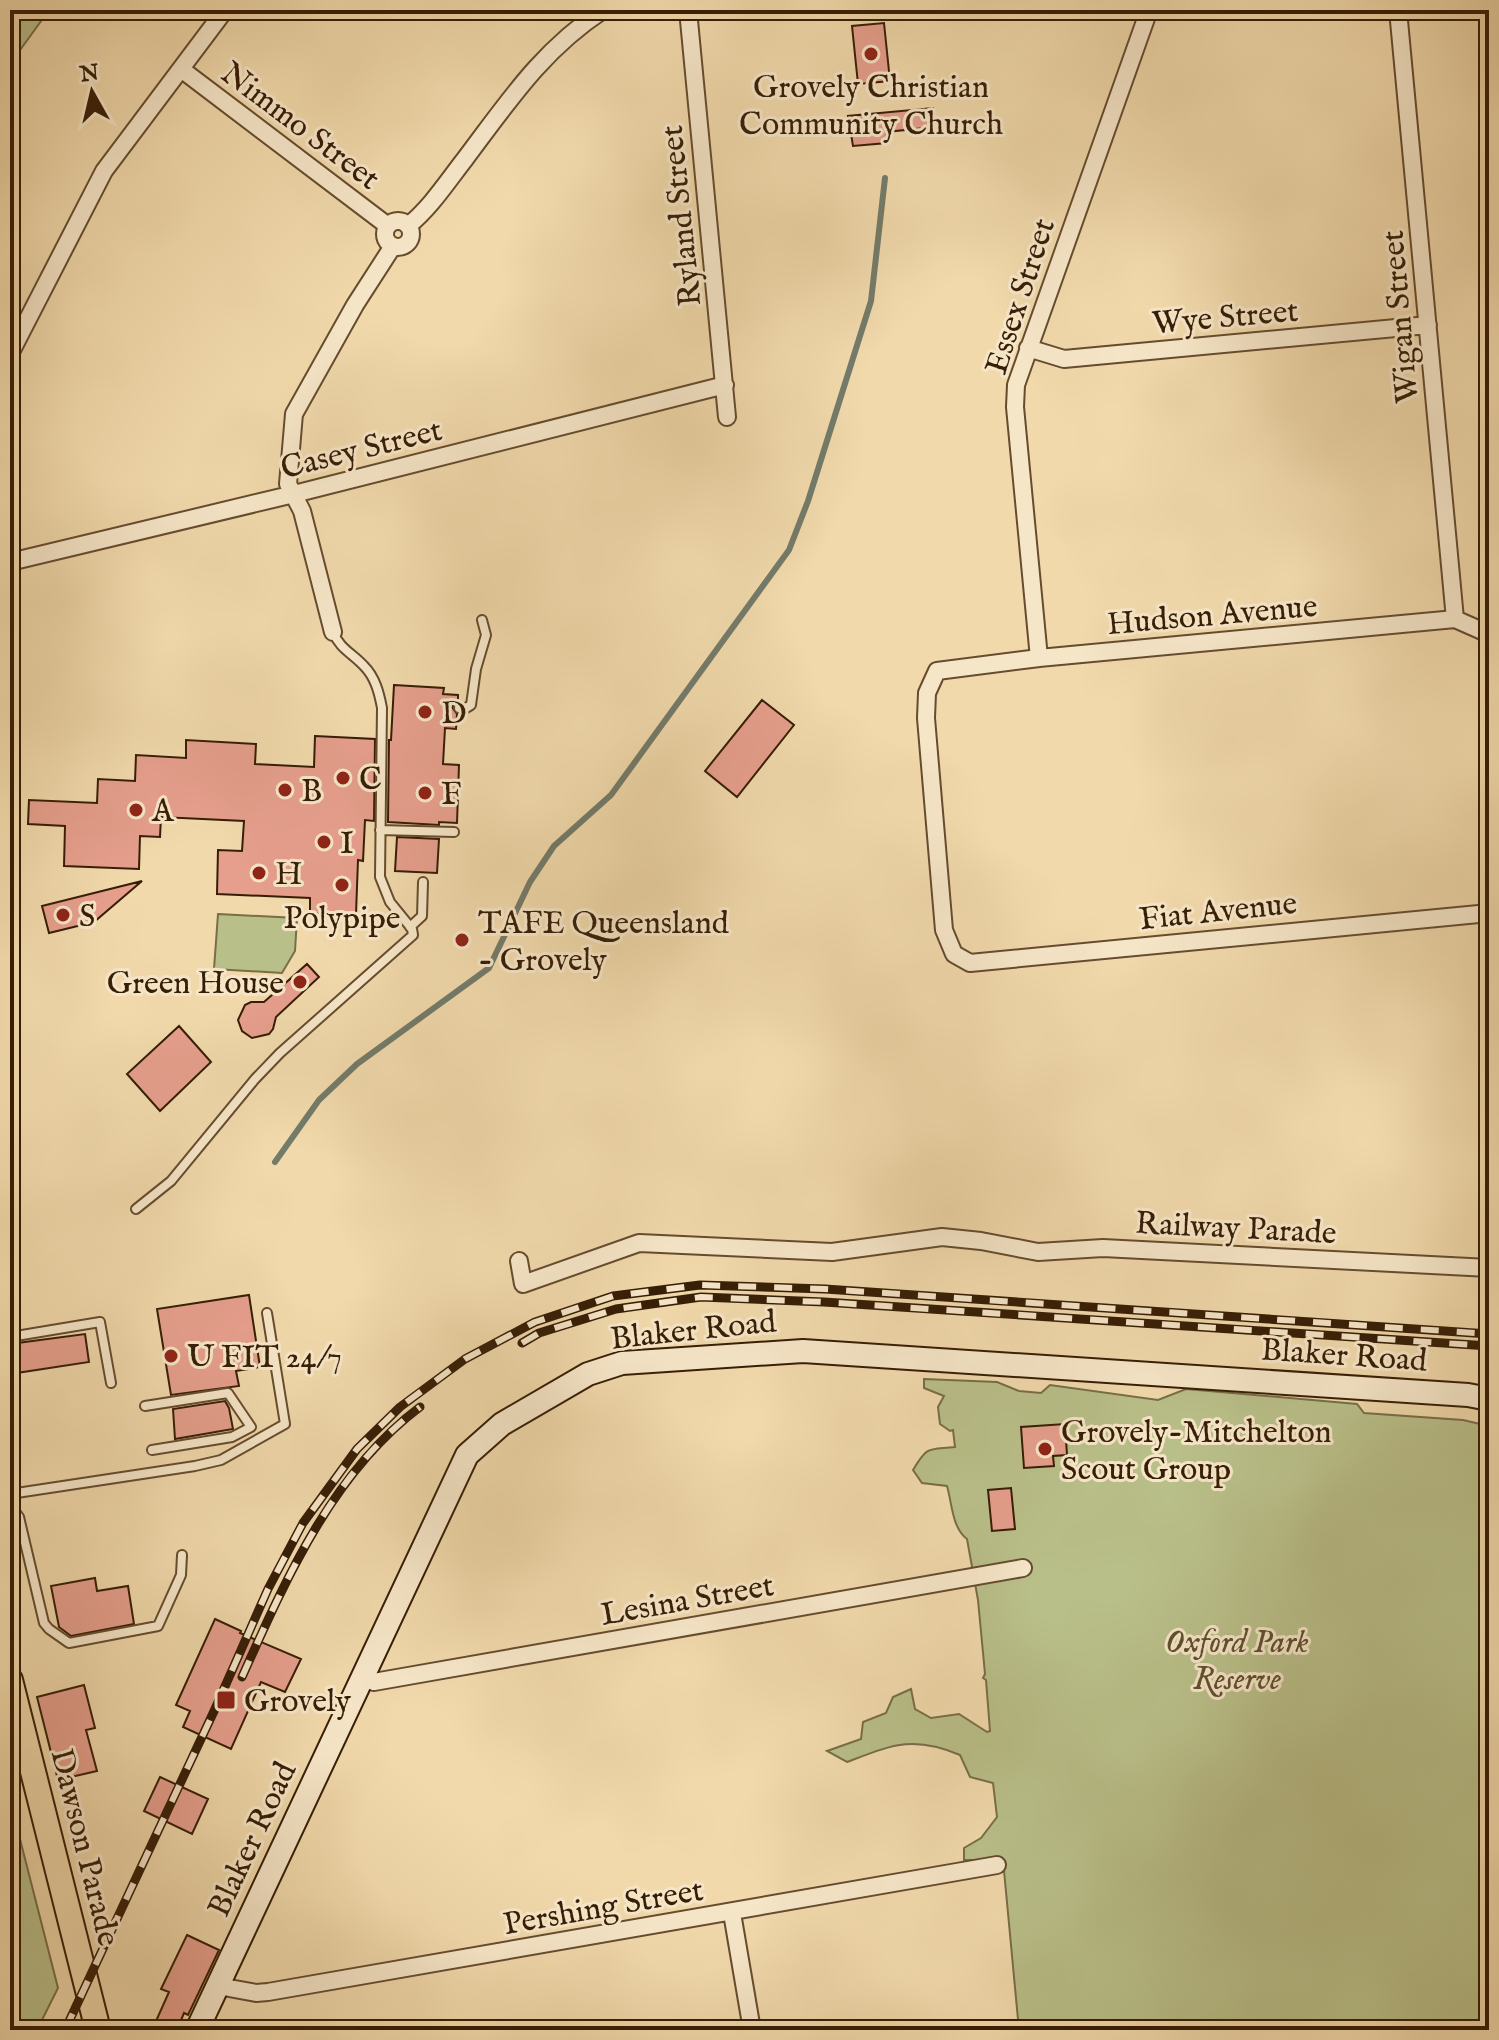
<svg xmlns="http://www.w3.org/2000/svg" width="1499" height="2040" font-family="'IM FELL English',serif">
	<rect width="100%" height="100%" fill="#f1d9ab"/>
	<filter id="stains"><feTurbulence type="fractalNoise" baseFrequency=".0025" numOctaves="4"/><feColorMatrix values="0 0 0 0 .2 0 0 0 0 .09 0 0 0 0 .02 0 0 0 .5 -.17"/></filter>
	<radialGradient id="worn" r=".72"><stop offset=".6" stop-color="#630" stop-opacity="0"/><stop offset="1" stop-color="#630" stop-opacity=".3"/></radialGradient>
	<!-- green -->
	<path fill="#b9bf89" stroke="#786e47" stroke-width="2" d="M10,10H49L10,64Z
		M218,914L297,918L295,951L282,973L214,969Z
		M924,1379L997,1382L1019,1391L1041,1393L1050,1385L1158,1400L1186,1389L1357,1404L1364,1413L1463,1420L1489,1426V2030H1019L1003,1860H964V1848L981,1838L997,1817L993,1783L970,1777L960,1755C913,1735 892,1745 847,1762L827,1751L861,1739L863,1722L886,1713L893,1697L911,1689L915,1709L931,1718L959,1714L987,1732L990,1731L986,1680L983,1678L985,1674L978,1600L967,1539C952,1528 952,1503 947,1486L922,1483L913,1470C928,1445 928,1450 955,1447L953,1430L950,1431L940,1424L938,1407L944,1396L924,1388Z
		M10,1800L58,1988L37,2030H10Z"/>
	<g fill="none" stroke-linecap="round" stroke-linejoin="round">
		<!-- stream -->
		<path stroke="#737b6a" stroke-width="6" d="M275,1162L319,1100L357,1064L489,968L530,882L554,846L611,795L789,550L808,501L871,301L885,178"/>
	</g>
	<!-- building -->
	<path fill="#e69f8d" stroke="#361d05" stroke-width="2" d="M884,23L890,81L858,84L852,26Z
		M933,108L935,127L886,132L887,143L853,146L848,116Z
		M394,685L444,688L443,694L458,695V701L452,707L457,714L456,729L445,728L443,764L459,765L457,823L439,822V825L388,822L389,740H391Z
		M762,700L794,725L737,797L705,771Z
		M315,736L375,739L374,821L365,820L363,861L358,860L356,914L310,913V898L217,894L218,850L242,851L244,821L161,817L160,837L140,836L139,869L64,866L65,826L28,824L29,800L97,803L98,779L135,781L136,755L186,758V740L256,744L255,764L314,767Z
		M397,837L439,839L437,873L395,871Z
		M142,881L94,922L49,933L42,906Z
		M307,964L319,977L276,1017L273,1029L269,1034L252,1038L242,1031L238,1020L245,1005L251,1002H264Z
		M179,1026L211,1062L160,1111L127,1074Z
		M249,1295L260,1367L236,1371L239,1386L171,1395L157,1309Z
		M85,1334L89,1362L10,1374V1344Z
		M225,1401L229,1408L233,1429L175,1439L173,1409Z
		M1065,1424L1067,1455L1053,1456L1054,1466L1024,1468L1021,1427Z
		M1011,1488L1015,1529L992,1531L988,1490Z
		M95,1578L97,1591L128,1586L134,1624L71,1636L59,1627L51,1586Z
		M215,1619L241,1631L240,1633L301,1659L285,1692L261,1682L231,1749L183,1727L190,1711L176,1705Z
		M84,1685L95,1728L86,1730L97,1771L58,1780L37,1697Z
		M160,1777L208,1799L192,1834L144,1811Z
		M187,1935L219,1950L188,2015L184,2013L177,2030H152L169,1992L161,1989Z"/>
	<g fill="none" stroke-linecap="round" stroke-linejoin="round">
		<!-- lane casing -->
		<g stroke="#654c2e" stroke-width="12">
			<path id="lane" d="M459,708H466L471,705L476,669L486,635L482,620
				M380,830L454,832
				M410,927L422,916L423,882
				M136,1209L171,1181L255,1079L280,1053L413,935L412,929L390,902L380,877L382,708C379,692 375,677 364,666C352,653 340,649 333,632
				M10,1337L100,1322L111,1383
				M145,1406L228,1393L251,1427L232,1437L152,1450
				M10,1441H11
				M10,1494L195,1466L221,1460L285,1424L267,1313
				M10,1505L19,1517L44,1623L49,1629L69,1643L158,1626L181,1575L182,1555"/>
		</g>
		<!-- street casing -->
		<g stroke="#654c2e" stroke-width="20">
			<path id="street" d="M688,10L727,417
				M1398,10L1455,619
				M181,69L388,226
				M385 234a13 13 0 1 1 26 0a13 13 0 1 1-26 0Z
				M409,225C431,207 447,182 465,159C508,102 542,50 603,10
				M1028,348L1064,359L1428,325
				M10,354L104,171L225,10
				M10,562L294,494L725,385
				M333,632L302,511L288,484L294,414L355,305L393,246
				M1489,634L1455,619L1039,658L937,671L927,693L926,718L944,930L954,954L970,963L1489,913
				M1039,658L1015,407L1016,385L1149,10
				M519,1261L523,1284L639,1243L832,1252L942,1237L981,1241L1038,1252L1103,1248L1489,1268
				M362,1677L374,1682L1023,1568
				M732,1913L752,2030
				M218,1986L256,1993L268,1992L997,1865"/>
		</g>
		<!-- secondary casing -->
		<g stroke="#361d05" stroke-width="26">
			<path id="secondary" d="M197,2030L467,1455L502,1424L588,1374L622,1363L803,1351L1468,1395L1489,1399"/>
		</g>
		<!-- primary casing -->
		<g stroke="#361d05" stroke-width="28">
			<path id="primary" d="M10,1680L98,2030"/>
		</g>
		<!-- lane -->
		<use href="#lane" stroke="#f6e6c8" stroke-width="8"/>
		<!-- street -->
		<use href="#street" stroke="#f6e6c8" stroke-width="16"/>
		<!-- secondary -->
		<use href="#secondary" stroke="#f6e6c8" stroke-width="22"/>
		<!-- primary -->
		<use href="#primary" stroke="#f1d9ab" stroke-width="24"/>
		<!-- rail casing -->
		<g stroke="#361d05" stroke-width="9">
			<path id="rail" d="M522,1343L539,1333L616,1309L701,1297L824,1302L1489,1346
				M242,1677C286,1579 332,1473 420,1407
				M65,2030L215,1709L268,1589L303,1523L357,1449L400,1407L465,1359L535,1322L613,1296L700,1285L825,1289L1489,1334"/>
		</g>
		<!-- rail -->
		<use href="#rail" stroke="#f6e6c8" stroke-width="6" stroke-dasharray="18" stroke-linecap="butt"/>
	</g>
	<!-- markers -->
	<g fill="#8f2418" stroke="#f6e6c8" stroke-width="3">
		<circle cx="871" cy="54" r="8"/>
		<circle cx="425" cy="712" r="8"/>
		<circle cx="343" cy="778" r="8"/>
		<circle cx="285" cy="790" r="8"/>
		<circle cx="425" cy="793" r="8"/>
		<circle cx="136" cy="810" r="8"/>
		<circle cx="324" cy="842" r="8"/>
		<circle cx="259" cy="873" r="8"/>
		<circle cx="342" cy="885" r="8"/>
		<circle cx="63" cy="915" r="8"/>
		<circle cx="462" cy="940" r="8"/>
		<circle cx="300" cy="982" r="8"/>
		<circle cx="171" cy="1356" r="8"/>
		<circle cx="1045" cy="1449" r="8"/>
		<rect x="216" y="1690" width="20" height="20" rx="4"/>
	</g>
	<g text-anchor="middle" stroke-width="6" stroke-linejoin="round" paint-order="stroke">
		<!-- poi labels -->
		<g font-size="32" fill="#361d05" stroke="#f6e6c8" text-anchor="start">
			<text x="871" y="97" text-anchor="middle">Grovely Christian<tspan x="871" dy="37">Community Church</tspan></text>
			<text x="441" y="723">D</text>
			<text x="359" y="789">C</text>
			<text x="301" y="801">B</text>
			<text x="441" y="804">F</text>
			<text x="152" y="821">A</text>
			<text x="340" y="853">I</text>
			<text x="275" y="884">H</text>
			<text x="79" y="926">S</text>
			<text x="342" y="928" text-anchor="middle">Polypipe</text>
			<text x="478" y="933">TAFE Queensland<tspan x="478" dy="37">- Grovely</tspan></text>
			<text x="284" y="993" text-anchor="end">Green House</text>
			<text x="187" y="1367">U FIT 24/7</text>
			<text x="1061" y="1442">Grovely-Mitchelton<tspan x="1061" dy="37">Scout Group</tspan></text>
			<text x="244" y="1711">Grovely</text>
		</g>
		<!-- street labels -->
		<g font-size="32" fill="#361d05" stroke="#f6e6c8">
			<text transform="translate(301 125) rotate(37)" y="11">Nimmo Street</text>
			<text transform="translate(680 216) rotate(-96)" y="11">Ryland Street</text>
			<text transform="translate(1019 296) rotate(-72)" y="11">Essex Street</text>
			<text transform="translate(1225 316) rotate(-5)" y="11">Wye Street</text>
			<text transform="translate(1399 317) rotate(-95)" y="11">Wigan Street</text>
			<text transform="translate(361 448) rotate(-14)" y="11">Casey Street</text>
			<text transform="translate(1212 614) rotate(-5)" y="11">Hudson Avenue</text>
			<text transform="translate(1218 910) rotate(-6)" y="11">Fiat Avenue</text>
			<text transform="translate(1236 1227) rotate(3)" y="11">Railway Parade</text>
			<text transform="translate(693 1329) rotate(-6)" y="11">Blaker Road</text>
			<text transform="translate(1344 1354) rotate(4)" y="11">Blaker Road</text>
			<text transform="translate(687 1599) rotate(-10)" y="11">Lesina Street</text>
			<text transform="translate(251 1839) rotate(-65)" y="11">Blaker Road</text>
			<text transform="translate(86 1847) rotate(76)" y="11">Dawson Parade</text>
			<text transform="translate(603 1906) rotate(-10)" y="11">Pershing Street</text>
		</g>
		<!-- park labels -->
		<g font-size="32" font-style="italic" fill="#5d4e2d" stroke="#f6e6c8">
			<text x="1237" y="1652">Oxford Park<tspan x="1237" dy="37">Reserve</tspan></text>
		</g>
	</g>
	<!-- margin -->
	<rect width="1499" height="2040" fill="none" stroke="#f1d9ab" stroke-width="40"/>
	<rect x="12" y="12" width="1475" height="2016" fill="none" stroke="#361d05" stroke-width="4"/>
	<rect x="20" y="20" width="1459" height="2000" fill="none" stroke="#361d05" stroke-width="2"/>
	<!-- north arrow -->
	<g transform="translate(92 92) rotate(352)" stroke="#f6e6c8" stroke-width="6" paint-order="stroke">
	<path d="M0-6L14 30L0 20L-14 30Z" fill="#361d05"/>
	<text y="-12" font-size="22" font-weight="bold" text-anchor="middle" fill="#361d05">N</text>
	</g>
	<rect width="100%" height="100%" filter="url(#stains)"/>
	<rect width="100%" height="100%" fill="url(#worn)"/>
</svg>
